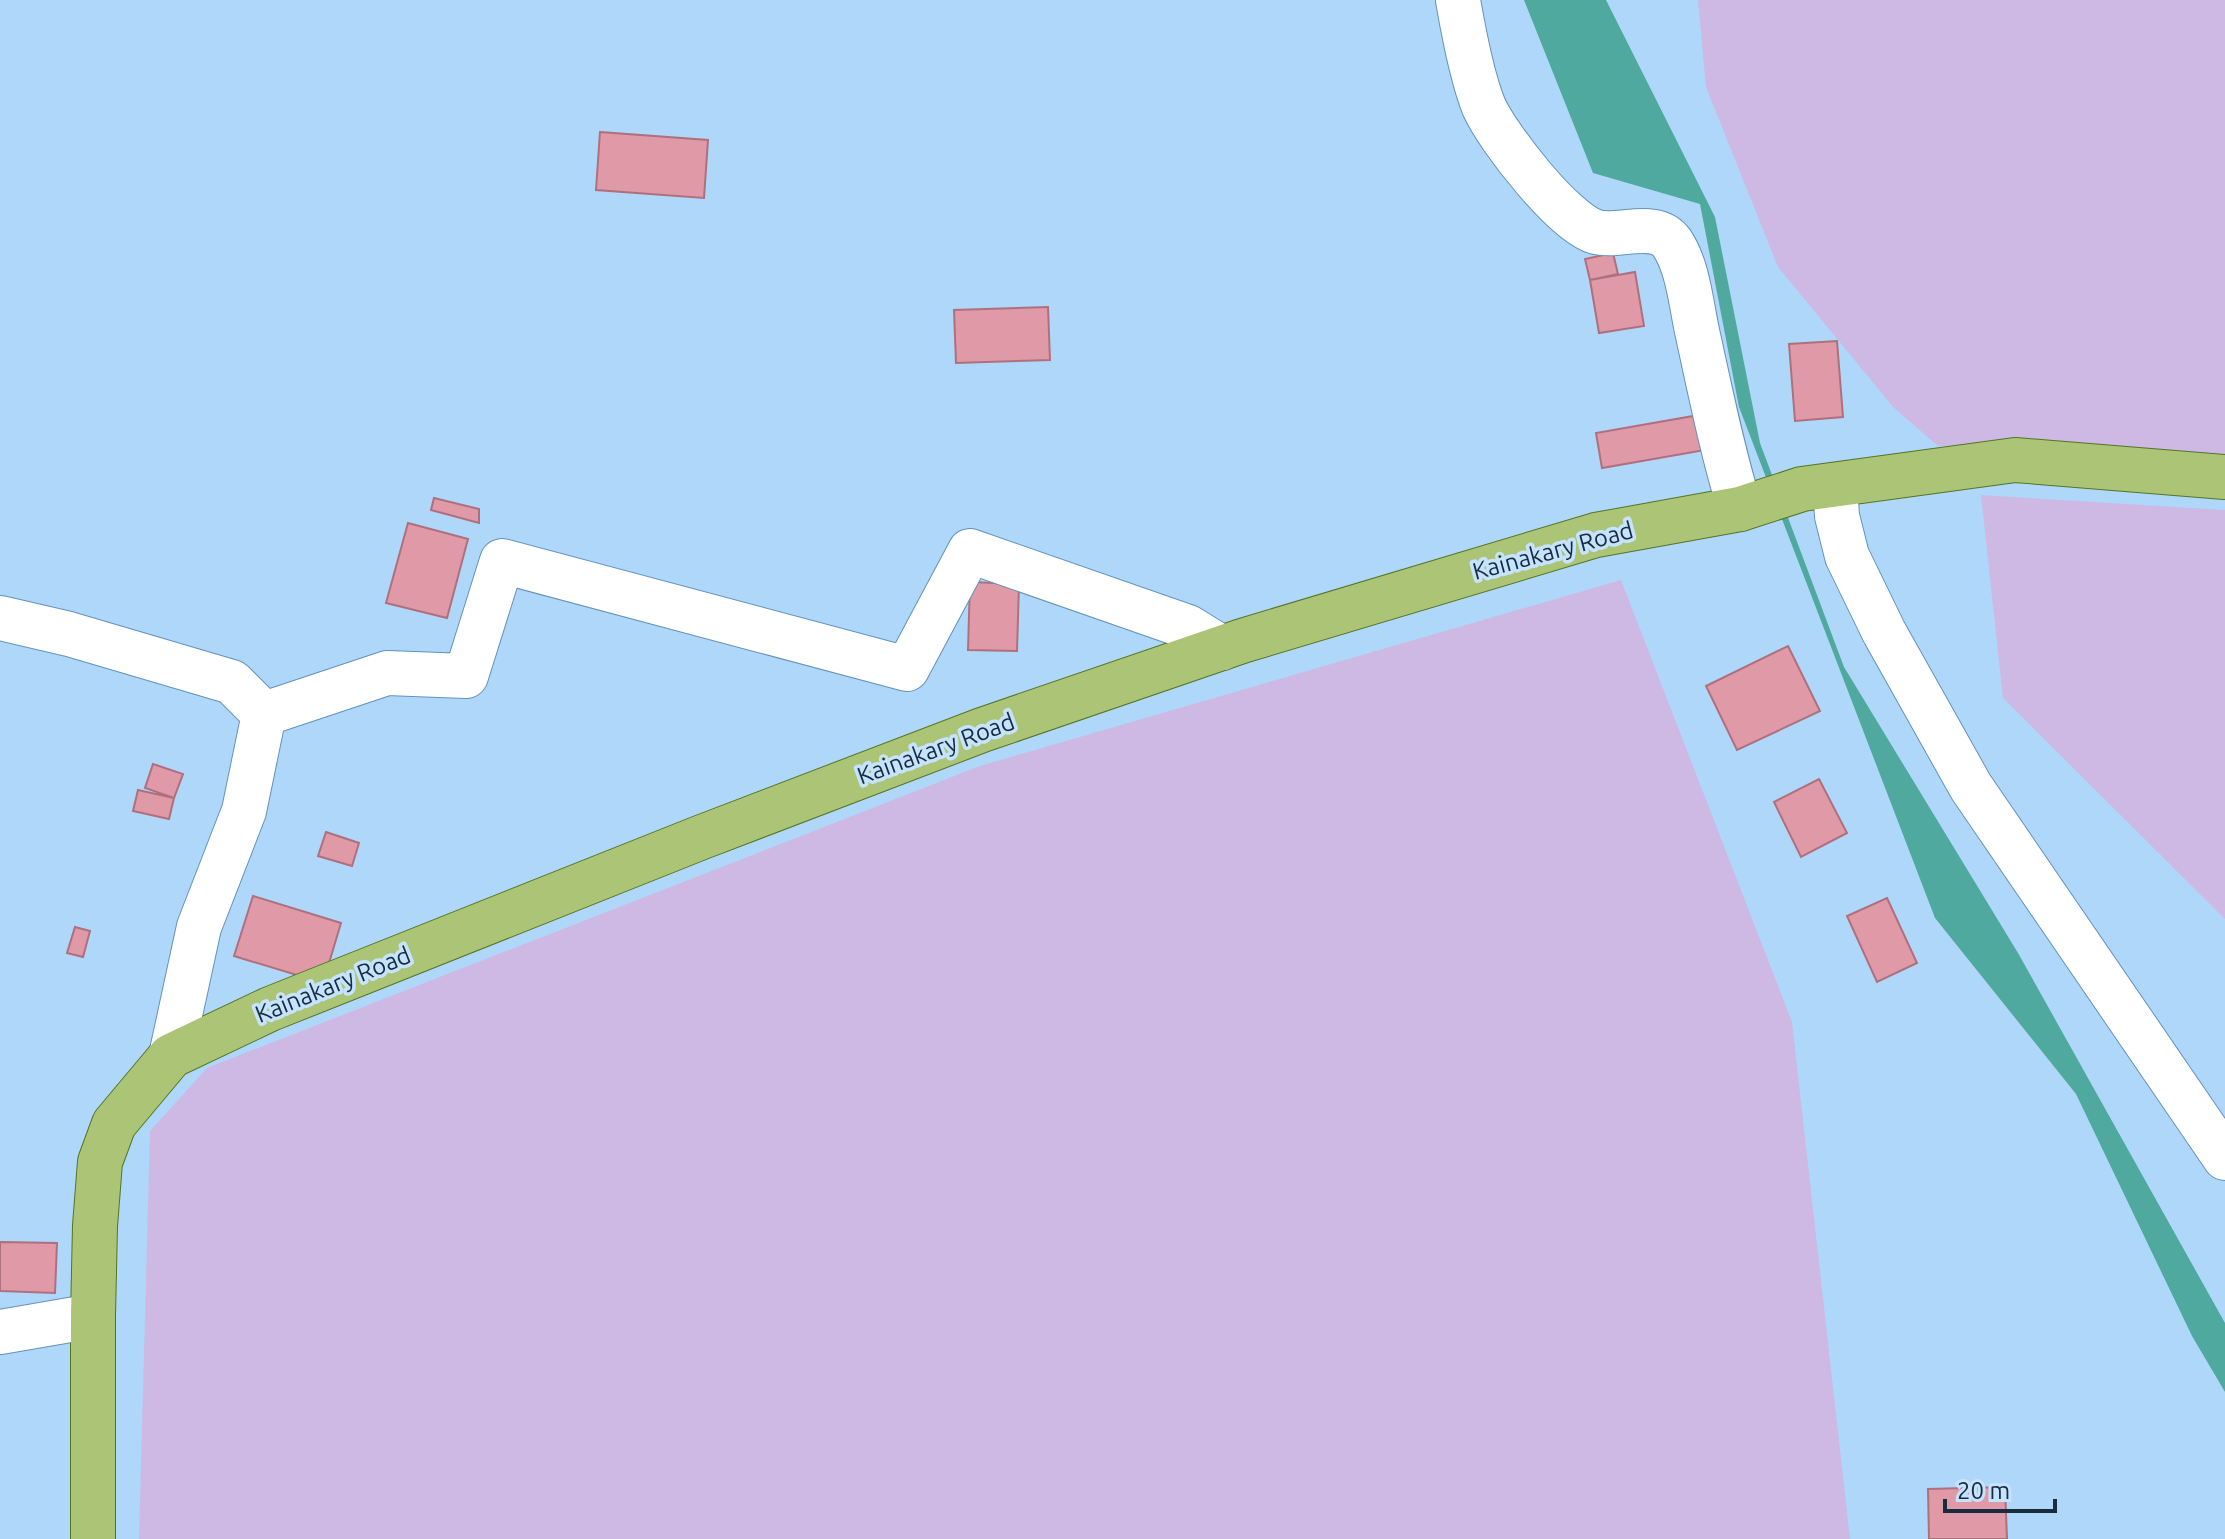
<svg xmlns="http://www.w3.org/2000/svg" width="2225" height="1539" font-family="Ubuntu,sans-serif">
	<rect width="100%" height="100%" fill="#afd7fa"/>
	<!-- green -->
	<path fill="#cdb9e3" d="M1698,0H2225V459L2018,446H1938L1894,408L1778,267L1706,87Z
		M1981,495L2225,510V919L2003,698Z
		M1621,580L1792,1022L1850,1539H139L150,1131L207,1068L980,766Z"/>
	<!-- water -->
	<path fill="#50a99f" d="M1524,0H1606L1715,217L1760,443L1844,667L2018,953L2225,1323V1392L2192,1336L2076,1094L1935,918L1739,407L1700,204L1593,173Z"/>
	<!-- building -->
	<path fill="#e099a7" stroke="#af707d" stroke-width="2" d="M600,132L708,140L704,198L596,190Z
		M1613,253L1618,274L1590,280L1585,259Z
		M1635,272L1644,326L1599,333L1590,280Z
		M1048,307L1050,360L956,363L954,310Z
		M1837,341L1843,417L1795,421L1789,344Z
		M1699,415L1705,450L1602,468L1596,433Z
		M434,498L479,509V523L431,510Z
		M408,523L468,539L447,618L386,603Z
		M970,582L1019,584L1017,651L968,650Z
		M1788,646L1820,711L1737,750L1706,686Z
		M153,764L183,774L174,798L145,788Z
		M1819,779L1847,833L1801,857L1774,802Z
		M138,790L174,798L169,819L133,811Z
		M326,832L359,843L352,866L318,856Z
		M253,896L341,923L323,983L234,956Z
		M1887,898L1917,963L1877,982L1847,916Z
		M75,927L90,931L83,957L67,953Z
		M0,1242L57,1243L55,1293L0,1291Z
		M2005,1487L2007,1539H1929L1928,1489Z"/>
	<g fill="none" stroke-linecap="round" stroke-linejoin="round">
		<!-- minor casing -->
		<g stroke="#6392bb" stroke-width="46">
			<path id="minor" d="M1458,0C1463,29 1473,80 1484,107C1498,138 1564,223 1596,232C1619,238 1656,220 1672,243C1688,267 1691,303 1697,331C1710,390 1722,450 1740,509
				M1835,485L1837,516L1847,556L1884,632L1971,787L2225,1158
				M0,618L69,634L232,682L264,714L244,811L199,927L171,1056
				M264,714L387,673L466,676L502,561L907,669L970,551L1188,627L1222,648
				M0,1332L93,1316"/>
		</g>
		<!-- major casing -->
		<g stroke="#547526" stroke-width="46">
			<path id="major" d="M93,1539V1316L95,1226L100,1162L114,1124L171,1056L270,1009L702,837L982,730L1242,641L1596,535L1740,509L1802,489L2015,460L2225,477"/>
		</g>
		<!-- minor -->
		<use href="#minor" stroke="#fff" stroke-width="44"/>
		<!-- major -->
		<use href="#major" stroke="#acc475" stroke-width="44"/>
	</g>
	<g text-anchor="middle" stroke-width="7" stroke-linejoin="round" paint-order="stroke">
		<!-- street labels -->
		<g font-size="24" fill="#192c3d" stroke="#c5e3fe">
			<text transform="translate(1553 551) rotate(-15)" y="8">Kainakary Road</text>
			<text transform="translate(936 749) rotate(-20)" y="8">Kainakary Road</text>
			<text transform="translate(333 985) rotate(-22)" y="8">Kainakary Road</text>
		</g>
	</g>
	<!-- scale -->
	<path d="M1945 1499v12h110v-12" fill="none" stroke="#192c3d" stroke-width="4"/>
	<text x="1957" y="1499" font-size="24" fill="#192c3d" stroke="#c5e3fe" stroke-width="6" paint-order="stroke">20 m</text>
</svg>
